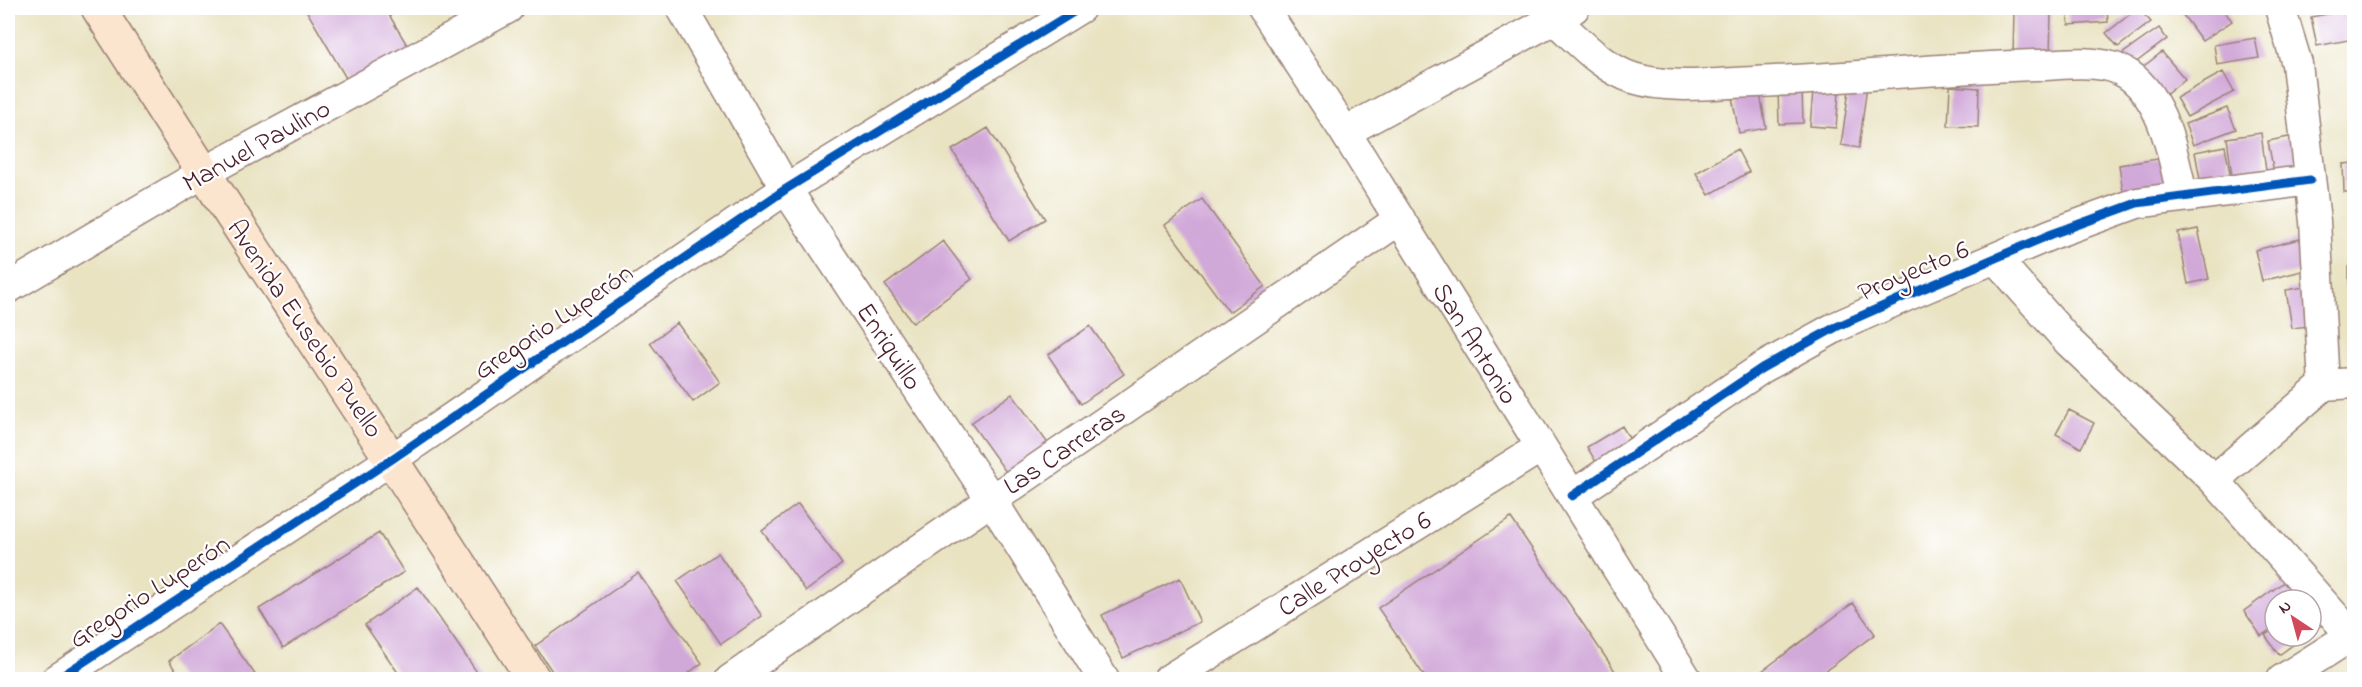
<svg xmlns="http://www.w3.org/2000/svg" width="2362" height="687" font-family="'Indie Flower',sans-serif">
	<rect width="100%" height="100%" fill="#fff"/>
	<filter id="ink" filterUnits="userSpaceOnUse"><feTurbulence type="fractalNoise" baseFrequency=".0167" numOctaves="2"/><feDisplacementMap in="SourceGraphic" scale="12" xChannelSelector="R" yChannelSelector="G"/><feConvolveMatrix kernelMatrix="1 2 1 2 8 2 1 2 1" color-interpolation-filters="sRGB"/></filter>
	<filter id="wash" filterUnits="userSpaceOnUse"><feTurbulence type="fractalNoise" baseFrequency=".008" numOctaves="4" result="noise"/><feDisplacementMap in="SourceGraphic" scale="24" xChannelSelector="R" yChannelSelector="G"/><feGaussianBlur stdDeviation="1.35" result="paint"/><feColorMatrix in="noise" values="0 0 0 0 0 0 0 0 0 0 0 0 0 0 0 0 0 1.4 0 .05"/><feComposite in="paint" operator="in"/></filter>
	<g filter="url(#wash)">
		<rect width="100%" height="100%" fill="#e9e3c2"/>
		<g id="blocks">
			<!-- building -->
			<path fill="#d1a9d9" d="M305,8H385L410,50L350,85Z
				M2067,8H2107L2108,22L2069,25Z
				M2138,8L2151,22L2118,47L2106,33Z
				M2178,8H2222L2232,21L2202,41Z
				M2354,9V39L2317,46L2311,17Z
				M2014,10L2051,11L2050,59L2013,58Z
				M2159,28L2167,39L2131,66L2122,54Z
				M2255,38L2259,58L2217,65L2214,45Z
				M2162,52L2185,79L2163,97L2140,69Z
				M2223,72L2234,92L2187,117L2176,98Z
				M1850,83L1867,85L1859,148L1841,145Z
				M1950,86L1979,88L1978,127L1948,126Z
				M1759,87L1766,128L1739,133L1731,92Z
				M1802,87L1803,123L1779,124L1778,88Z
				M1813,91L1839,93L1836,128L1810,126Z
				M2227,108L2236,129L2193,145L2185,124Z
				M988,128L1045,219L1009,241L952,150Z
				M2261,133L2267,178L2233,183L2227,138Z
				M2294,136L2300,168L2274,173L2268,141Z
				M2225,146L2231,179L2201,185L2195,152Z
				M1737,149L1749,172L1709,195L1696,173Z
				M2164,158L2170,191L2124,198L2119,165Z
				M2354,163V192H2344L2343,164Z
				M1202,199L1265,286L1229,312L1165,225Z
				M2198,229L2209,279L2188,284L2178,233Z
				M2300,239L2306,270L2262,281L2255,250Z
				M943,241L972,279L913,323L885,285Z
				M2349,267H2354V284L2349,285Z
				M2310,286L2316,325L2292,328L2286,290Z
				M677,323L720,382L693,402L650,343Z
				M1090,326L1124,374L1081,404L1048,355Z
				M1012,394L1052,449L1011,479L971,423Z
				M2069,410L2094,423L2081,448L2056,434Z
				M1622,426L1636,450L1601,470L1587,447Z
				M798,504L842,564L806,591L762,531Z
				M1511,518L1621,680H1427L1378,608Z
				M379,533L404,572L283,648L259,609Z
				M718,553L762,616L721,644L677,581Z
				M638,573L702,663L679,680H558L535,646Z
				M1180,578L1200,622L1123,658L1102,615Z
				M2288,579L2303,600H2275V626L2261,636L2244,611Z
				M418,587L481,678L478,680H403L365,625Z
				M2311,601L2326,622L2311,632Z
				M1853,603L1875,634L1813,680H1750Z
				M219,624L259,680H182L169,661Z
				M2275,629V636H2305L2279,655L2265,635Z"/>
		</g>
	</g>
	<g filter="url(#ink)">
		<use href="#blocks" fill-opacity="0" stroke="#9a8176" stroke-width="1.5"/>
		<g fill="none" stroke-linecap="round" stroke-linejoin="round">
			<!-- street casing -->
			<g stroke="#9a8176" stroke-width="33">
				<path id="street" d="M682,8L786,189L991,499L1104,680
					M1263,8L1345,132L1687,680
					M1554,19C1578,40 1602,68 1633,78C1672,90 1715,83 1755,82C1849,78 1942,68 2035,65C2064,65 2104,57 2129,75C2164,100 2174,157 2182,196
					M1345,132L1574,8
					M1996,259L2069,342L2214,480L2352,636
					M8,288L203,173L508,8
					M2324,385L2354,383
					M2214,480L2324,385L2315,221L2297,64L2280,8
					M1572,496L1762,368L1836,327L1906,296L2052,234L2137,203L2310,180
					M56,680L392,459L786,189L1080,8
					M730,680L1400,219
					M1168,680L1541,447
					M2282,680L2354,634"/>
			</g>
			<!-- secondary casing -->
			<g stroke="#9a8176" stroke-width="36">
				<path id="secondary" d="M98,8C241,233 390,455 534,680"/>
			</g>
			<!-- street -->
			<use href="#street" stroke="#fff" stroke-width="30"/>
			<!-- secondary -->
			<use href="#secondary" stroke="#fce5cf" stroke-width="33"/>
			<!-- cycleway casing -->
			<g stroke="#fff" stroke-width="13">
				<path id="cycleway" d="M1572,496L1762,368L1836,327L1906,296L2052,234L2137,203L2310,180
					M56,680L392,459L786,189L1080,8"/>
			</g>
			<!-- cycleway -->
			<use href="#cycleway" stroke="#0057b8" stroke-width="9"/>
		</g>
	</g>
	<g text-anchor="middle" stroke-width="4.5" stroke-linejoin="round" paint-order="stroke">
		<!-- street labels -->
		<g font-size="27" fill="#4a1f2b" stroke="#fff">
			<text transform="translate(256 145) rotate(-29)" y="9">Manuel Paulino</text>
			<text transform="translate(1913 270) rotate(-23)" y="9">Proyecto 6</text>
			<text transform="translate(553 321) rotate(-34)" y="9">Gregorio Luperón</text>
			<text transform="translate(306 328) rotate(56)" y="9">Avenida Eusebio Puello</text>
			<text transform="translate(1476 343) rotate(58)" y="9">San Antonio</text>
			<text transform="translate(890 346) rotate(57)" y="9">Enriquillo</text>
			<text transform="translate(1064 449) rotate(-34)" y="9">Las Carreras</text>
			<text transform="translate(1354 563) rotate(-32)" y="9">Calle Proyecto 6</text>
			<text transform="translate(149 591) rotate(-33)" y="9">Gregorio Luperón</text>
		</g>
	</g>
	<!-- margin -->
	<rect width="2362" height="687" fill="none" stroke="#fff" stroke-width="30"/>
	<!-- north arrow -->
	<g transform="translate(2293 618) rotate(324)"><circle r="28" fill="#ffffff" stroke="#b7a5aa" stroke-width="1.5"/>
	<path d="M0-4.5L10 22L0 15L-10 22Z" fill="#d1495b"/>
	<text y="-9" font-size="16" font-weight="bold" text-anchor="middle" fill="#4a1f2b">N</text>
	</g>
</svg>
